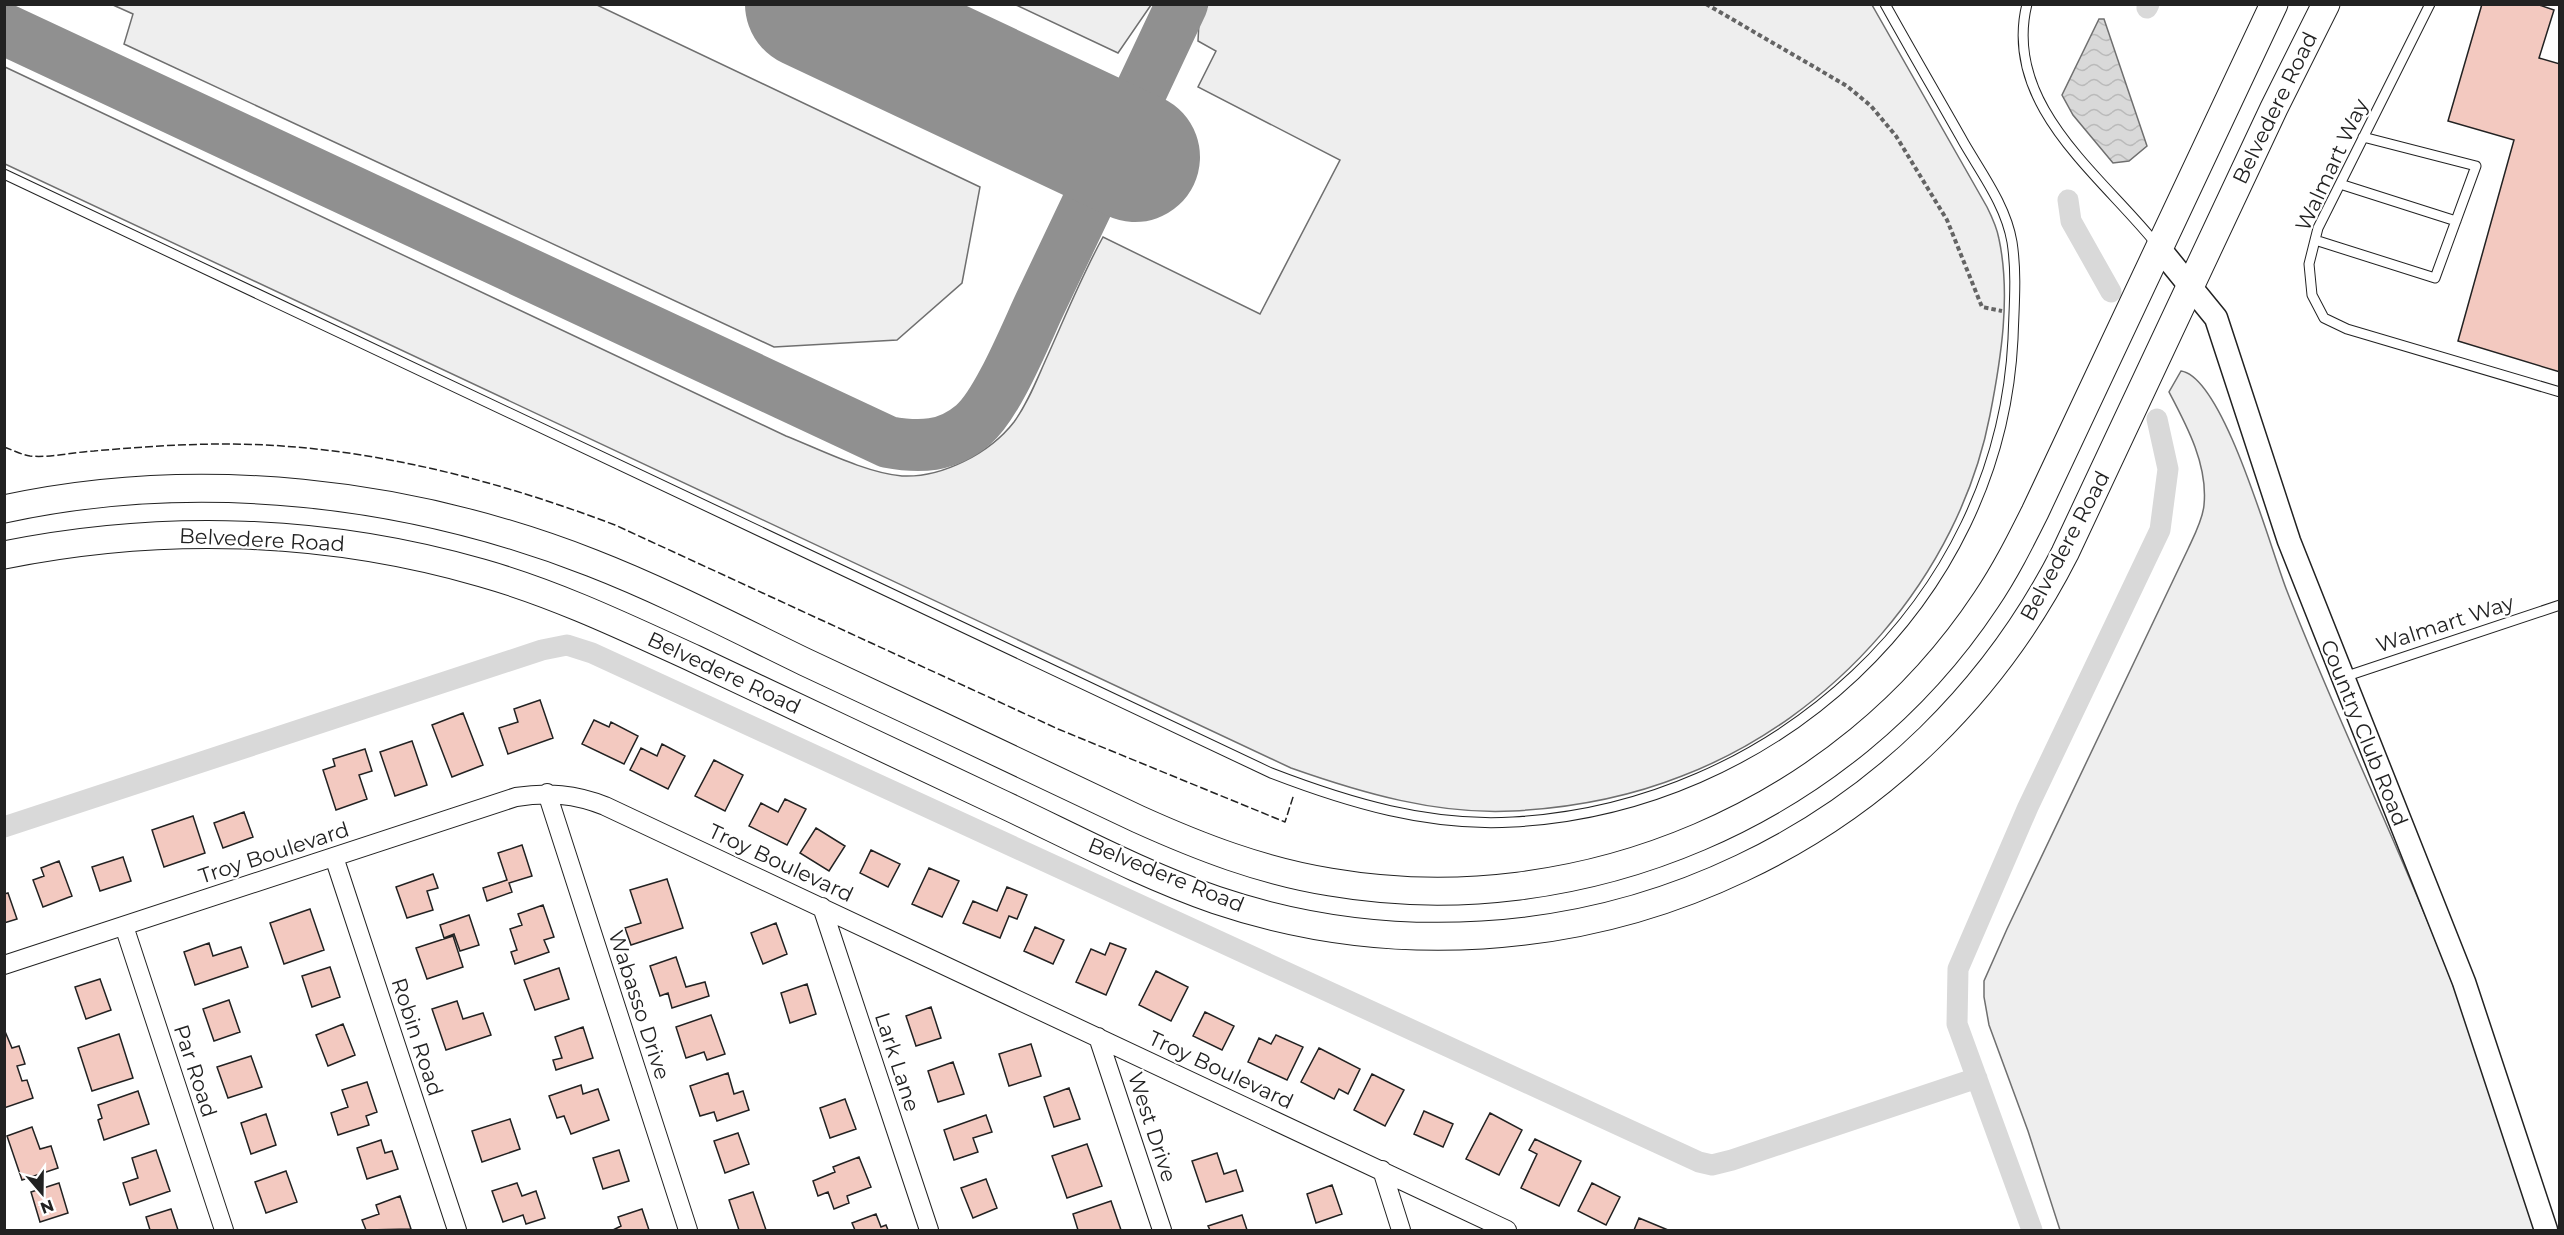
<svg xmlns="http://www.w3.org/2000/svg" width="2564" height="1235" font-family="Montserrat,sans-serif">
	<defs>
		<pattern id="water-waves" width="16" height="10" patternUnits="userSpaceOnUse" patternTransform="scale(1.5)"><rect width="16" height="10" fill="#d9d9d9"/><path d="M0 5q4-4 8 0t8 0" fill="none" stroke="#bababa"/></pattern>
	</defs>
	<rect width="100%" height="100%" fill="#fff"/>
	<!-- green -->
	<path fill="#eee" stroke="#6f6f6f" stroke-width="1.5" d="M113,5H597L980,187L962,283L897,340L774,347L124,44L133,14Z
		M1016,5H1151L1118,53Z
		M1208,5H1872L1987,207C1992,217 1997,228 1999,239C2011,296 2001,359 1990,415C1959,576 1834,718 1682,776C1629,797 1570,808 1513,811C1437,815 1362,793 1291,768L5,164V67L786,436C819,449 866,473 902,476C942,478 990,453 1014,422C1028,403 1037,379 1047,357C1065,317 1082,275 1103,237L1260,314L1340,160L1198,87L1216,51L1198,41L1199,22Z
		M2181,371C2224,377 2271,551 2287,591C2337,720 2398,843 2448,972C2481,1057 2507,1144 2535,1230H2060L2028,1131L1989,1025L1984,997V981L2007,929L2188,549C2194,536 2203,519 2204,505C2208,465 2187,426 2169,392Z"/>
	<!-- water -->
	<path fill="url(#water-waves)" stroke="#6f6f6f" stroke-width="1.5" d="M2099,19H2104L2147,146L2129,161L2113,163L2073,115L2062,95Z"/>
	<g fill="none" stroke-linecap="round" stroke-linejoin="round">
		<!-- canal -->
		<path stroke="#d9d9d9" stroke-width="21" d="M2147,8L2149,4
			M2068,200L2071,221L2111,292
			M4,827L542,650L567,645L592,653L1699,1162L1712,1165L1732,1160L1977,1078
			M2032,1230L1957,1024L1958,969L2028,807L2160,530L2168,469L2157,419"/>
		<!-- taxiway -->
		<path stroke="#909090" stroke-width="52" d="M4,29L888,442C920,448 947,447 973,425C997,405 1025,336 1039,306C1087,205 1135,105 1182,4"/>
		<!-- runway -->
		<path stroke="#909090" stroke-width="130" d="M810,4L1135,157"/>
	</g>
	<!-- building -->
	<path fill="#f3c9c0" stroke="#222" stroke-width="1.5" d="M2482,4H2536L2554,10L2539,58L2560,64V372L2458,341L2514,140L2448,121Z
		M540,700L553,738L508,754L499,728L518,722L514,709Z
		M463,713L483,765L452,777L432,725Z
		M594,720L609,727L611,722L638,736L624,764L582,744Z
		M412,741L427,785L395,796L380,752Z
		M662,744L685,756L668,789L630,770L641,748L657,756Z
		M365,749L372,771L359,775L367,799L336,810L323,770L335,766L333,759Z
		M714,760L743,775L725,811L695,796Z
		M785,799L806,809L787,845L749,826L761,803L778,812Z
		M244,812L253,837L223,848L214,823Z
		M193,816L205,853L164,867L152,830Z
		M816,828L845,846L829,871L800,853Z
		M522,845L532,876L509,883L512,892L487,901L483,888L507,880L498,853Z
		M871,850L900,864L888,887L860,873Z
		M123,857L131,881L100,891L92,867Z
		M59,861L72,896L43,907L33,880L44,876L41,868Z
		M929,868L959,881L942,917L912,904Z
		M433,874L438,888L427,891L433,910L407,918L396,887Z
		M667,879L683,928L631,945L625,928L641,923L630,890Z
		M1007,887L1027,895L1017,919L1009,916L1000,938L963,923L973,901L997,911Z
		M8,893L17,919L4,923V894Z
		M543,905L554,937L544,940L549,952L515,964L511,952L517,950L510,929L522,925L518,914Z
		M310,909L324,950L284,964L270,923Z
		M469,915L479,945L460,951L454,934L444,938L440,925Z
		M776,923L787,954L763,964L751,933Z
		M1035,927L1064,940L1053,964L1024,951Z
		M453,936L463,967L427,979L416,948Z
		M209,943L213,956L241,947L248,967L195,985L184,952Z
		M1110,943L1126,949L1106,995L1076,982L1091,949L1105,955Z
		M676,957L686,987L705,982L709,996L672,1008L668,993L660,996L650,966Z
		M330,967L340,997L312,1007L302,976Z
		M559,968L569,999L535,1010L524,980Z
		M1156,971L1188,987L1171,1021L1139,1005Z
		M100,979L111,1010L86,1019L75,987Z
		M807,984L816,1014L790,1023L781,993Z
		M229,1000L240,1032L214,1041L203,1009Z
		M457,1001L463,1019L483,1013L491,1035L446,1050L432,1009Z
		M931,1007L941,1038L916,1046L906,1016Z
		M1205,1012L1234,1026L1222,1050L1193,1036Z
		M711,1015L725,1054L707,1060L704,1052L686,1058L676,1027Z
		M343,1024L355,1055L328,1066L316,1035Z
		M583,1027L593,1058L556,1070L553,1060L562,1058L555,1037Z
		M4,1029L12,1048L19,1046L25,1064L17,1066L22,1081L27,1080L33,1098L4,1108Z
		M119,1034L133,1078L92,1091L78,1048Z
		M1276,1035L1303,1047L1287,1080L1248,1062L1259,1038L1271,1044Z
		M1031,1044L1041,1076L1009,1086L999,1054Z
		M1319,1048L1360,1069L1348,1094L1339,1089L1334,1099L1301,1082Z
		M251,1056L262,1087L228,1098L217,1067Z
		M953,1062L964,1094L938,1102L928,1071Z
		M728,1073L734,1094L743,1091L749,1110L717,1121L714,1112L700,1116L690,1086Z
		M1372,1074L1404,1090L1385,1126L1354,1110Z
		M367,1082L377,1112L366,1116L369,1125L338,1135L331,1113L348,1107L342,1090Z
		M581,1085L583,1094L598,1089L609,1120L571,1134L564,1116L557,1118L549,1096Z
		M1069,1088L1080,1119L1054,1127L1044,1097Z
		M138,1091L149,1124L104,1140L98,1120L102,1118L98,1105Z
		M845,1099L856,1129L830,1138L820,1108Z
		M1424,1111L1453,1124L1443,1147L1414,1134Z
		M1490,1113L1522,1130L1499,1175L1466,1159Z
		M266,1114L276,1145L251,1154L241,1123Z
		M986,1115L992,1132L973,1138L978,1152L954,1160L944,1130Z
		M510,1119L520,1149L482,1162L472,1131Z
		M32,1127L40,1149L51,1146L58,1168L22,1180L7,1136Z
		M738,1133L749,1164L725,1173L714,1141Z
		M1535,1139L1581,1161L1559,1206L1521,1188L1537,1154L1529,1150Z
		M381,1140L385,1153L392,1151L398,1169L367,1179L357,1148Z
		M1087,1144L1102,1186L1067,1198L1052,1156Z
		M156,1150L170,1191L130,1205L123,1183L138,1178L132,1158Z
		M619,1150L629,1181L603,1189L593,1158Z
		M1217,1153L1224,1174L1236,1170L1243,1191L1206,1202L1192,1161Z
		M859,1157L871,1187L847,1196L849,1203L834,1209L828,1192L818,1196L813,1181L835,1172L833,1167Z
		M286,1171L297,1202L266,1213L255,1182Z
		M986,1179L997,1208L973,1218L961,1188Z
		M59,1183L68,1213L40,1222L31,1192Z
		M517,1183L522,1196L536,1191L545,1218L526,1224L523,1215L503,1222L492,1191Z
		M1592,1183L1620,1197L1606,1225L1578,1211Z
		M1332,1185L1342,1214L1316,1223L1307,1194Z
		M753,1192L766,1230H739L729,1200Z
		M400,1196L411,1229L366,1230L362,1220L379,1214L376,1205Z
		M1111,1201L1121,1230H1078L1073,1214Z
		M171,1209L178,1230H150L146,1217Z
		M642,1209L649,1230H613L621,1226L618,1217Z
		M876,1214L881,1227L886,1225L888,1230H855L852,1223Z
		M1242,1215L1247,1230H1210L1208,1226Z
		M1639,1218L1668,1230H1634Z"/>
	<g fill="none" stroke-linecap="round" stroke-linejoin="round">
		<!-- service casing -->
		<g stroke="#222" stroke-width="11">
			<path id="service" d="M2027,4C2002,105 2101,175 2157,245
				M2430,4L2318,228L2309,264L2312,295L2324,318L2347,329L2560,392
				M4,174L1271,773C1349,803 1429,827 1513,822C1772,808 2000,604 2013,339C2014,307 2017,274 2012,242C2006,206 1982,174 1964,143C1938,97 1911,51 1885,4
				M2340,184L2456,221
				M2315,240L2435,278L2476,166L2363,137
				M2344,677L2560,605"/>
		</g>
		<!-- minor casing -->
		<g stroke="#222" stroke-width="20">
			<path id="minor" d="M547,793L688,1230
				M334,857L457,1230
				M822,907L929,1230
				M124,926L224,1230
				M4,965L516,797C548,792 575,794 605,806L1507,1230
				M1098,1037L1162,1230
				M1382,1170L1401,1230"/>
		</g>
		<!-- tertiary casing -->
		<g stroke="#222" stroke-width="25">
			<path id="tertiary" d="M2159,248L2216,318L2289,541L2464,982L2546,1230"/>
		</g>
		<!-- primary casing -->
		<g stroke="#222" stroke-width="29">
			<path id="primary" d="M4,509C199,467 408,491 592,563C664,591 735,628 805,662C916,714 1028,766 1138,819C1200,847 1262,871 1330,882C1581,925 1845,813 1986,600C2005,572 2020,542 2035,512L2274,4
				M4,555C163,523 326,528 482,573C556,594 625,627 695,659C795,706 896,754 996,801C1069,835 1141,874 1216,900C1388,958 1579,946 1742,868C1882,802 1995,691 2065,553L2274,108L2326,4"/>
		</g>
		<!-- path -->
		<path stroke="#646464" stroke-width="4" stroke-dasharray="4.5 3" stroke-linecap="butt" d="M1706,4L1847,86L1871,106L1896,136L1947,220L1982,307L2002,311"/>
		<!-- service -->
		<use href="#service" stroke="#fff" stroke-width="9"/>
		<!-- minor -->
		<use href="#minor" stroke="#fff" stroke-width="18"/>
		<!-- tertiary -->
		<use href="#tertiary" stroke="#fff" stroke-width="22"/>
		<!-- primary -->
		<use href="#primary" stroke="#fff" stroke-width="27"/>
		<!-- fence -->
		<path stroke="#222" stroke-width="1.5" stroke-dasharray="8 3" stroke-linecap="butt" d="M4,447C13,450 22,455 30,456C50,458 74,452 94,451C138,447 182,444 226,444C359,444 491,478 615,525L1058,729L1285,822L1294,794"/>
	</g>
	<g text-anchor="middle" stroke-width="4.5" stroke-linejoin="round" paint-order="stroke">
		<!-- street labels -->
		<g font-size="21" fill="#222" stroke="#fff">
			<text transform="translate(2275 108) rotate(-64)" y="7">Belvedere Road</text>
			<text transform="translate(2332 165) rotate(-65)" y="7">Walmart Way</text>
			<text transform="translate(262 540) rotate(3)" y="7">Belvedere Road</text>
			<text transform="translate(2065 546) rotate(-62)" y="7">Belvedere Road</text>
			<text transform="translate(2445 624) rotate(-18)" y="7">Walmart Way</text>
			<text transform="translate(724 673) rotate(25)" y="7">Belvedere Road</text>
			<text transform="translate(2364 733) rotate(68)" y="7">Country Club Road</text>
			<text transform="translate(274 853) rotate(-18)" y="7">Troy Boulevard</text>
			<text transform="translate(781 863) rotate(25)" y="7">Troy Boulevard</text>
			<text transform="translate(1166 875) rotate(22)" y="7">Belvedere Road</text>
			<text transform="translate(639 1005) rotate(72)" y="7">Wabasso Drive</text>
			<text transform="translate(417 1037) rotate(72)" y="7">Robin Road</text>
			<text transform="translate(897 1062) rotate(72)" y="7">Lark Lane</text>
			<text transform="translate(1221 1070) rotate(25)" y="7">Troy Boulevard</text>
			<text transform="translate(195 1071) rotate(72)" y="7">Par Road</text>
			<text transform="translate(1152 1127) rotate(72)" y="7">West Drive</text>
		</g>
	</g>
	<!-- border -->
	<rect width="2564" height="1235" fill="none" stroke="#222222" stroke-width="12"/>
	<!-- north arrow -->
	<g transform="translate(42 1193) rotate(160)" stroke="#ffffff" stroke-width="4.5" paint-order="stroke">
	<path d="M0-4.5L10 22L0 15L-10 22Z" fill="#222222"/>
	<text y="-9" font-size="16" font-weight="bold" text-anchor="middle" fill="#222222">N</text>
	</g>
</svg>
